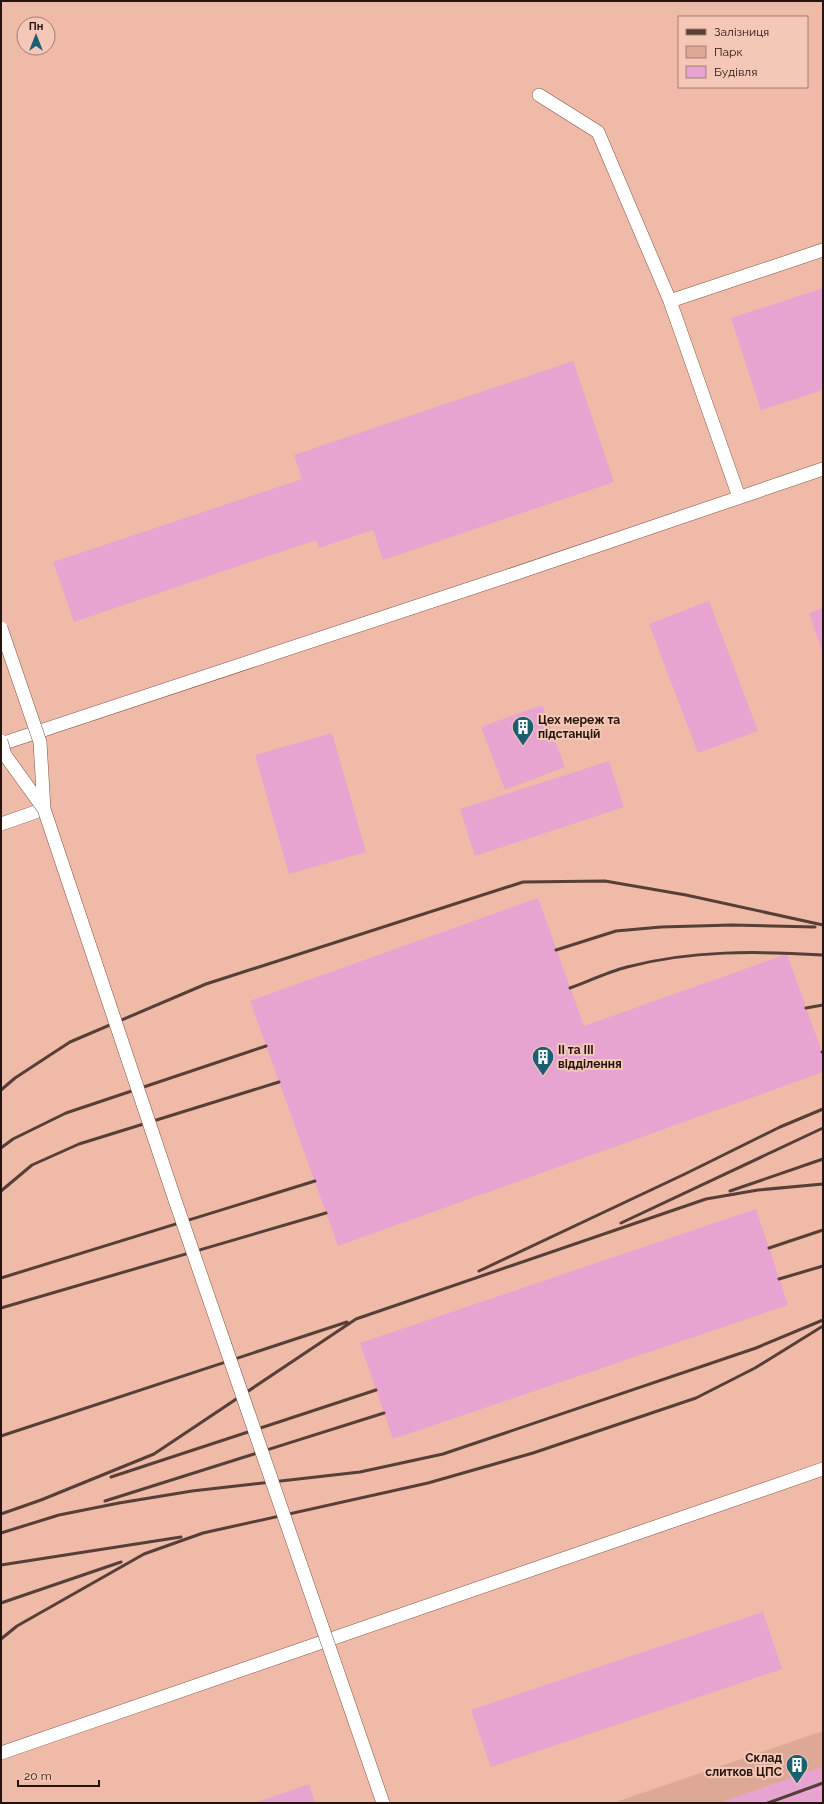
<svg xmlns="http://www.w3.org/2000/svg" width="824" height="1804" font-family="Raleway,sans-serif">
	<rect width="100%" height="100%" fill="#f5c7b7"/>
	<!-- built -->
	<path fill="#efbaa8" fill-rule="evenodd" d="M1,1H823V1803H1ZM679,17H807V87H679ZM24,24H48V48H24Z"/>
	<!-- green -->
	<path fill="#dea896" d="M823,1731V1767L719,1803H613Z"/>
	<!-- building -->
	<path fill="#e7a4d0" d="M823,288V390L761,410L731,318Z
		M573,361L614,482L383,560L373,530L319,548L316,540L74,622L53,562L302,479L294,455Z
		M709,601L758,731L698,753L649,624Z
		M823,608V655L809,613Z
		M542,705L565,767L505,790L481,727Z
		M332,733L366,852L289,874L255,755Z
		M609,761L624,807L475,856L460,809Z
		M538,898L584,1026L787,954L823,1055V1072L338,1246L250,1001Z
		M756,1209L788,1305L393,1439L360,1343Z
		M763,1612L782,1669L491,1767L471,1710Z
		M823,1767V1803H720Z
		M309,1784L315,1803H254Z"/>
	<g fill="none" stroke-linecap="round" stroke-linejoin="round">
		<!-- lane casing -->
		<g stroke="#7d5548" stroke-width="14">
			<path id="lane" d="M539,95L598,132L670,301L739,497
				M670,301L823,250
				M1,744L508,576L823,469
				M1,824L44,809
				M1,1753L823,1469"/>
		</g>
		<!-- lane -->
		<use href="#lane" stroke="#fff" stroke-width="13"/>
		<!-- rail -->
		<path stroke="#563f37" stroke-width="3" d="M556,950L616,931L661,927L732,925L815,927
			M570,988C589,981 608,972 627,967C691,950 757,951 823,955
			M806,1008L823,1005
			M822,1052H823
			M1,1090L15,1078L70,1042L206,984L523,882L605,881L686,895L823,925
			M1,1148L13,1139L66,1113L266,1046
			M1,1191L32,1165L79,1144L279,1082
			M730,1191L823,1159
			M621,1223L823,1128
			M769,1248L823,1230
			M479,1271L687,1173L780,1127L823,1109
			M1,1278L315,1181
			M779,1279L823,1266
			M1,1308L326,1213
			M1,1436L347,1322
			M111,1477L376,1390
			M105,1501L384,1413
			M1,1514L41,1500L154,1454L356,1319L706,1199L758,1190L823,1184
			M1,1533L59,1515L119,1503L192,1491L360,1472L443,1454L756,1348L823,1320
			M1,1565L181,1537
			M1,1603L121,1562
			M1,1639L17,1626L144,1554L203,1533L428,1483L533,1453L696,1398L755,1368L823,1326
			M768,1803L823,1783"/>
		<!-- lane-bridge casing -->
		<g stroke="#7d5548" stroke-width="14" stroke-linecap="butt">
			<path id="lane-bridge" d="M1,628L40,742L44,809L175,1200L383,1803
				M1,741L5,755L44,809"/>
		</g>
		<!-- lane-bridge -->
		<use href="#lane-bridge" stroke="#fff" stroke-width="13"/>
	</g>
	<!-- icons -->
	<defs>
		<g id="building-pin" transform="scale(1.15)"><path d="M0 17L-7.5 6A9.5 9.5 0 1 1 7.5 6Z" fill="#1b6072" stroke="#f5c7b7"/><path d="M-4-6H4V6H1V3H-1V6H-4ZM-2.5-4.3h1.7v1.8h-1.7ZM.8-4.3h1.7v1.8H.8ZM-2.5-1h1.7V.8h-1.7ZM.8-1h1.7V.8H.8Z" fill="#fff"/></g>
	</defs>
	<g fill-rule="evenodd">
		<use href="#building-pin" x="523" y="727"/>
		<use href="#building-pin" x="543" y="1057"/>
		<use href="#building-pin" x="797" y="1765"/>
	</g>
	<g text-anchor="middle" stroke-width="4" stroke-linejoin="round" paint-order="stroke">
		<!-- poi labels -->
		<g font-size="12" font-weight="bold" fill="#24140e" stroke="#f5c7b7" text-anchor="start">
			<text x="538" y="724">Цех мереж та<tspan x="538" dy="14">підстанцій</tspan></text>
			<text x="558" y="1054">II та III<tspan x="558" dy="14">відділення</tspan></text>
			<text x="782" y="1762" text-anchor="end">Склад<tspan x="782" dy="14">слитков ЦПС</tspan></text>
		</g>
	</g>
	<!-- border -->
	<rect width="824" height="1804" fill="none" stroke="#24140e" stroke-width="4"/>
	<!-- legend -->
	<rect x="678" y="16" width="130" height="72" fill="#f5c7b7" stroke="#a17f73"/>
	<rect x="686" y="29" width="20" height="6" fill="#563f37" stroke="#a17f73"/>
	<text x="714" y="36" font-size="12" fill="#24140e">Залізниця</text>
	<rect x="686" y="46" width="20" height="12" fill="#dea896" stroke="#a17f73"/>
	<text x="714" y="56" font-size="12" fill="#24140e">Парк</text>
	<rect x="686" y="66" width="20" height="12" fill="#e7a4d0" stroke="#a17f73"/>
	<text x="714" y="76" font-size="12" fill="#24140e">Будівля</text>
	<!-- north arrow -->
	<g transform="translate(36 36)"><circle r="19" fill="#f5c7b7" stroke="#a17f73"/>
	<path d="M0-3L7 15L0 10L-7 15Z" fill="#1b6072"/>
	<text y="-6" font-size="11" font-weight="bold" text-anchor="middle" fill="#24140e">Пн</text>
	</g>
	<!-- scale -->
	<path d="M18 1780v6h81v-6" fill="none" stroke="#24140e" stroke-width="2"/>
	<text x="24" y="1780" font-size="12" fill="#24140e" stroke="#f5c7b7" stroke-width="3" paint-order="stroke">20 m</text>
</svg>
